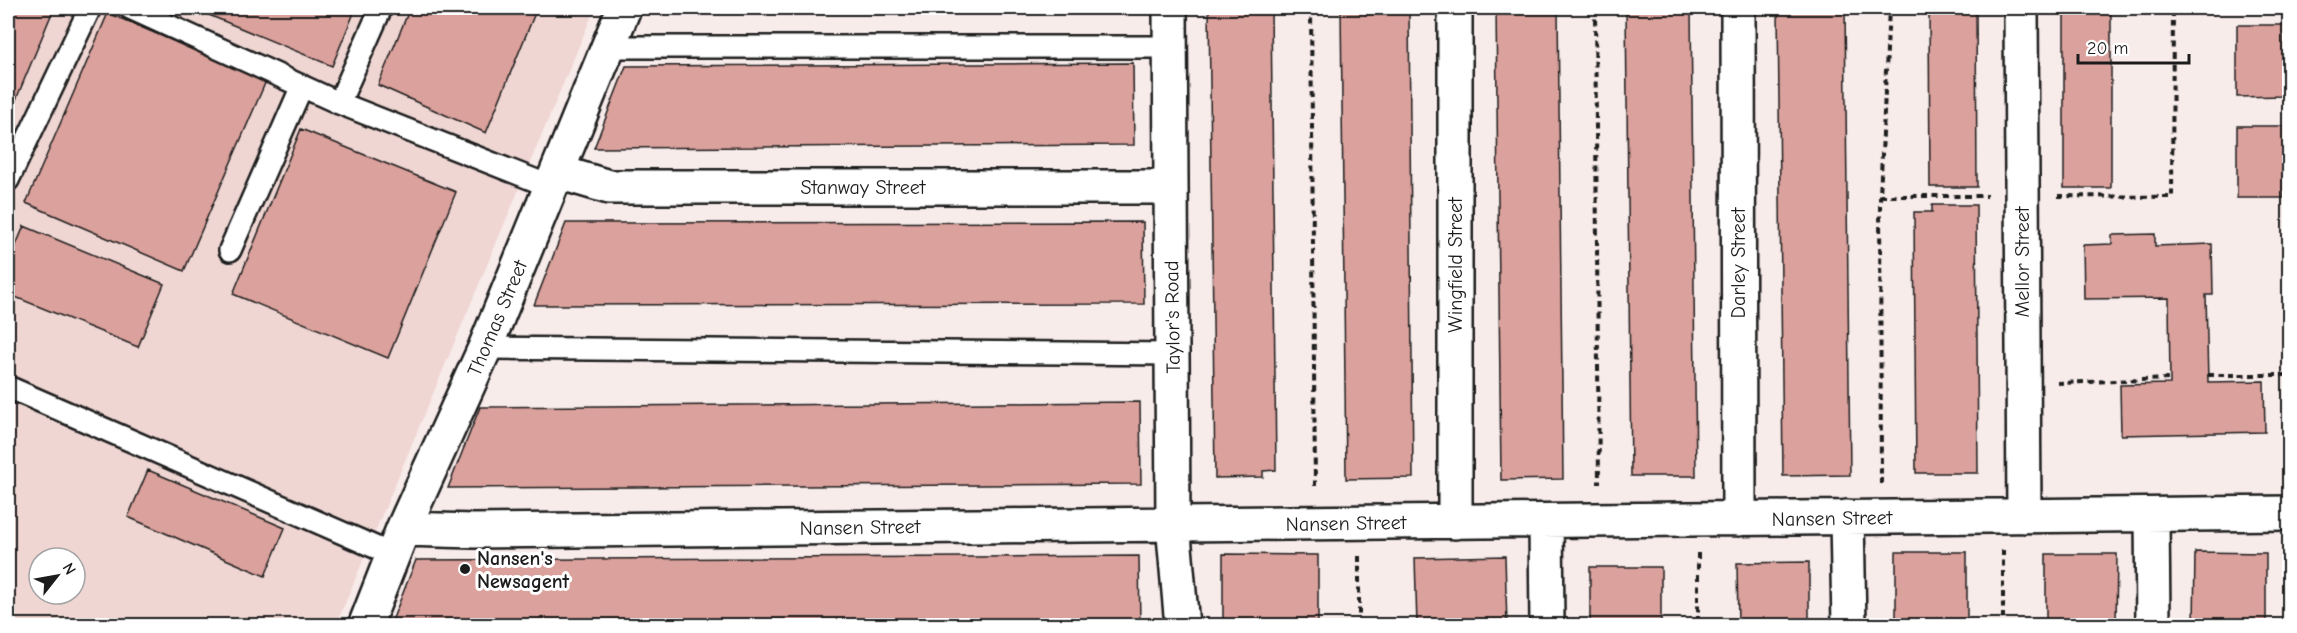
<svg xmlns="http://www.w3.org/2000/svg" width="2297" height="633" font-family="'Comic Neue',sans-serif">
	<rect width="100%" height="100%" fill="#f8eceb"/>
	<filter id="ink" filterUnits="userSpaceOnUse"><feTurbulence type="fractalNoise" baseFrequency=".0167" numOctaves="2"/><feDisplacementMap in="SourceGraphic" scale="12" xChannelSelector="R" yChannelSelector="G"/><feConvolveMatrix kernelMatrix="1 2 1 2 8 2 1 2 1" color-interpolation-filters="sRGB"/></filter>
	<g filter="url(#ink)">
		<!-- built -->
		<path fill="#efd6d3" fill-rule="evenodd" d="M8,8H595L336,625H8ZM39,558H75V594H39Z"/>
		<!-- building -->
		<path fill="#dba19c" stroke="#1c1c1c" stroke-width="1.5" d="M8,8H54L8,119Z
			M192,8H356L332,66Z
			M410,8H537L486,133L378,85Z
			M649,8H1132V9H648Z
			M1209,8H1271L1276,470L1263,471V477L1215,478Z
			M1341,8H1409L1413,478L1346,479Z
			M1496,8H1558L1563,479L1501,480Z
			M1626,8H1691L1696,476H1631Z
			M1778,8H1845L1850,475L1783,476Z
			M1929,8H1976L1977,187H1930Z
			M2064,8H2111V188H2064Z
			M108,13L266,81L184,271L26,203Z
			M2237,25H2284V96L2237,97Z
			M1133,63L1134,145L594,148L626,66Z
			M2237,126H2284V198H2237Z
			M301,129L456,192L388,358L233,294Z
			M1932,205H1976L1978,473H1916L1914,212H1932Z
			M1143,222L1144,304L534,305L566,223Z
			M24,226L164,284L138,347L8,294V256L11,257Z
			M2155,234V246L2212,244L2213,295H2206L2208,382L2264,381L2265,432L2121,435L2120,385L2170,384L2169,298L2084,299L2083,245L2112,244V235Z
			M1140,402L1141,484L448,488L480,407Z
			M148,470L285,528L265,576L128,517Z
			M1896,552H1967V626H1896Z
			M2195,552L2266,553V626H2194Z
			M1223,554L1318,555V626H1223Z
			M2046,554H2117L2116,626H2046Z
			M1139,556L1140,626H390L416,560Z
			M1505,556L1507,626H1417L1415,558Z
			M1809,562V626H1738L1737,563Z
			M1590,567H1661V626H1590Z"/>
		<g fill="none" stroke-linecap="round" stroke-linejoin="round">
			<!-- service casing -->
			<g stroke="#1c1c1c" stroke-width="26">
				<path id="service" d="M130,8L339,103L552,187
					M609,47H1170
					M339,103L381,8
					M8,180L90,8
					M230,250L302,86
					M485,348L1173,354
					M8,387L393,555"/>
			</g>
			<!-- minor casing -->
			<g stroke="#1c1c1c" stroke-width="38">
				<path id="minor" d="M1170,8L1173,524L1182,626
					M1738,8L1739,519
					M2021,8L2024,516
					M558,172L609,187H1170
					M2152,515L2153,626
					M1847,517L1849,626
					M1546,521L1547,626
					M1455,522V8
					M403,529L474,531L2290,513
					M365,626L403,529L485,348L624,8"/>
			</g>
			<!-- path -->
			<path stroke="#1c1c1c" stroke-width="4" stroke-dasharray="6 4.5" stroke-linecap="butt" d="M1311,8L1315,486
				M1595,8L1599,484
				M1880,196H1987
				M2058,196L2172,197L2173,8
				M2208,375H2290
				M2057,383L2170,379
				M1881,484L1880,196L1889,8
				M2003,550V626
				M1698,553V626
				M1359,556V626"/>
			<!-- service -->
			<use href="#service" stroke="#fff" stroke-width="21"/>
			<!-- minor -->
			<use href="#minor" stroke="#fff" stroke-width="33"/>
		</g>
	</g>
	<!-- markers -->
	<circle fill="#1c1c1c" stroke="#fff" stroke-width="2" cx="465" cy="569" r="6"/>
	<g text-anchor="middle" stroke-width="6" stroke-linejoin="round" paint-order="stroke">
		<!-- street labels -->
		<g font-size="20" fill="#1c1c1c" stroke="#fff">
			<text x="863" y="194">Stanway Street</text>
			<text transform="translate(2022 262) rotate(-90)" y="7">Mellor Street</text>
			<text transform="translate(1738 263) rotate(-90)" y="7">Darley Street</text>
			<text transform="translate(1455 265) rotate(-90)" y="7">Wingfield Street</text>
			<text transform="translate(1172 317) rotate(-91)" y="7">Taylor's Road</text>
			<text transform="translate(497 318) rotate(-67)" y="7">Thomas Street</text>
			<text transform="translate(1832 518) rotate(-1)" y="7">Nansen Street</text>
			<text transform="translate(1346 523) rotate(-1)" y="7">Nansen Street</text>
			<text transform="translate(860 527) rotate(-1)" y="7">Nansen Street</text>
		</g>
		<!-- poi labels -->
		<g font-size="20" font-weight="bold" fill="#1c1c1c" stroke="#fff" text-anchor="start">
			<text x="477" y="565">Nansen's<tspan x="477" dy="23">Newsagent</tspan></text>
		</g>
	</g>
	<!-- margin -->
	<rect width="2297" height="633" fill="none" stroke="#fff" stroke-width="30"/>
	<rect x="15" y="15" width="2267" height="603" fill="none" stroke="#1c1c1c" stroke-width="2" filter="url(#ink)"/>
	<!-- north arrow -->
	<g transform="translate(57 576) rotate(59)"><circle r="28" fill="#ffffff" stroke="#a4a4a4" stroke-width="1.5"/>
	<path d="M0-4.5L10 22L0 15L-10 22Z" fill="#1c1c1c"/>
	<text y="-9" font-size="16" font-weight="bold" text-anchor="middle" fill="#1c1c1c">N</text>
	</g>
	<!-- scale -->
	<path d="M2078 54v9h111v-9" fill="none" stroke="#1c1c1c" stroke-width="3"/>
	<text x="2087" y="54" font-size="18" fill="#1c1c1c" stroke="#ffffff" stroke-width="4.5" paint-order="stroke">20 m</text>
</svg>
